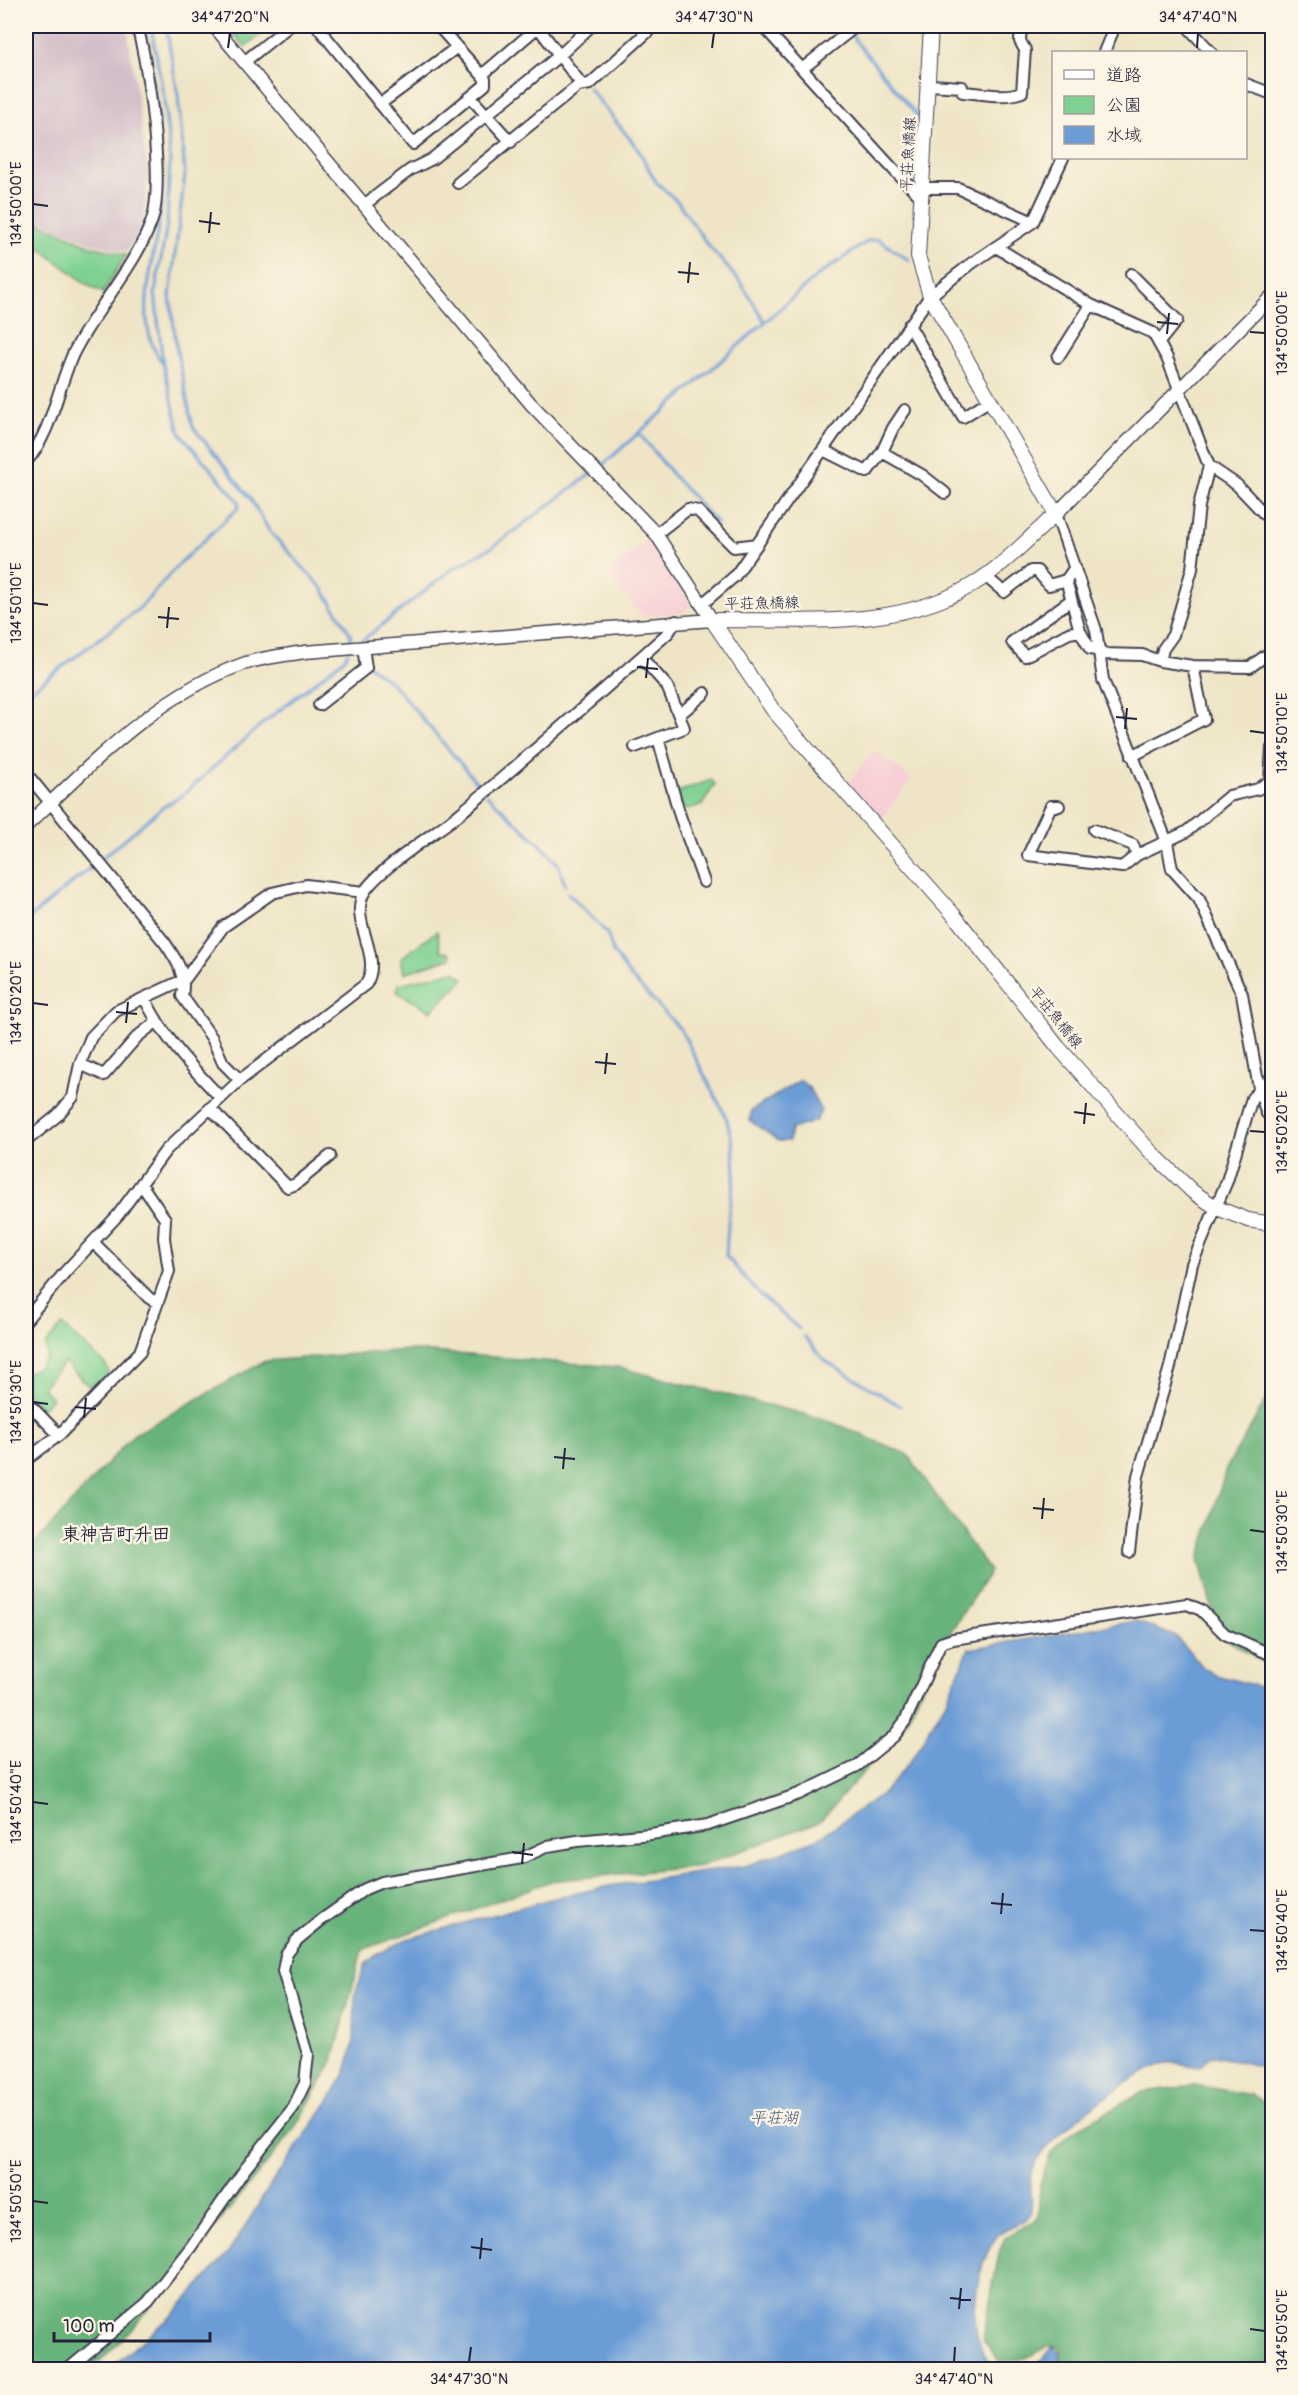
<svg xmlns="http://www.w3.org/2000/svg" width="1298" height="2395" font-family="Pangolin,'Klee One',sans-serif">
	<rect width="100%" height="100%" fill="#fcf5e5"/>
	<filter id="ink" filterUnits="userSpaceOnUse"><feTurbulence type="fractalNoise" baseFrequency=".0167" numOctaves="2"/><feDisplacementMap in="SourceGraphic" scale="12" xChannelSelector="R" yChannelSelector="G"/><feConvolveMatrix kernelMatrix="1 2 1 2 8 2 1 2 1" color-interpolation-filters="sRGB"/></filter>
	<filter id="wash" filterUnits="userSpaceOnUse"><feTurbulence type="fractalNoise" baseFrequency=".008" numOctaves="4" result="noise"/><feDisplacementMap in="SourceGraphic" scale="24" xChannelSelector="R" yChannelSelector="G"/><feGaussianBlur stdDeviation="1.35" result="paint"/><feColorMatrix in="noise" values="0 0 0 0 0 0 0 0 0 0 0 0 0 0 0 0 0 1.4 0 .05"/><feComposite in="paint" operator="in"/></filter>
	<g filter="url(#wash)">
		<rect width="100%" height="100%" fill="#efe5c6"/>
		<!-- built -->
		<path fill="#f7cfd5" d="M649,539L690,604L684,613L642,616L606,573Z
			M874,749L912,779L879,822L846,786Z"/>
		<!-- industrial -->
		<path fill="#d2bdc8" d="M26,26H127L148,173L144,214L139,232L127,252L94,244L26,216Z"/>
		<!-- green -->
		<path fill="#7fd192" stroke="#507a66" stroke-width="1.5" d="M227,26H271L245,47Z
			M26,217L91,246L126,255L103,293L88,285L26,238Z
			M711,780L715,784L702,805L683,810L678,792Z
			M437,931L441,951L451,953V958L404,973L401,958Z
			M454,971L464,979L431,1011L397,992L399,984Z
			M62,1325L106,1365L109,1373L97,1383L88,1386L65,1362L42,1387L52,1398L41,1410L26,1394V1373L39,1367L47,1356L45,1345Z"/>
		<!-- forest -->
		<path fill="#67b37c" stroke="#446a5c" stroke-width="1.5" d="M407,1350L617,1367L824,1419L907,1454L990,1571L943,1643L903,1728L820,1821L701,1866L551,1881L362,1950L333,2061L294,2129L133,2328L92,2369L26,2370V1553L133,1435L265,1361Z
			M1272,1390V1667L1219,1635L1199,1559L1226,1469Z
			M1195,2085L1251,2095L1272,2108V2357L1263,2369H1065L1059,2348L1049,2345C1032,2357 1021,2361 999,2361L983,2339L999,2253L1005,2237L1038,2219L1040,2184L1051,2153L1073,2131L1143,2092Z"/>
		<!-- water -->
		<path fill="#6c9cd6" stroke="#475f88" stroke-width="1.5" d="M800,1080L809,1088L821,1111L816,1121L791,1129L789,1141H779L750,1121L751,1111Z
			M1136,1621L1176,1637L1205,1669L1219,1676L1272,1690V2081L1264,2067L1211,2055L1200,2067C1189,2066 1173,2060 1163,2064C1130,2075 1044,2138 1032,2170C1027,2185 1035,2199 1030,2215C1022,2225 1006,2226 998,2235C974,2264 962,2346 997,2369H109L174,2314L229,2252L273,2181L329,2101L346,2072L354,2041L355,1994L365,1965L376,1955L407,1939L547,1900L609,1886L745,1866L817,1839L883,1793L910,1762L945,1703L969,1649Z
			M1052,2347C1061,2351 1061,2360 1061,2369H1034Z"/>
		<g fill="none" stroke-linecap="round" stroke-linejoin="round">
			<!-- stream -->
			<path stroke="#6c9cd6" stroke-width="3" d="M144,26L159,124
				M166,26L178,95L185,174L170,296L177,351L193,427L250,498L270,532L323,589L351,635L349,646
				M851,35L918,117
				M588,87L638,149L656,182L678,202L707,244L741,283L765,322L817,276L868,241L878,239L909,260
				M161,202C159,250 129,319 162,362
				M639,433L676,479L717,523
				M598,469L765,322
				M358,644L451,570L494,546L592,473
				M368,665L393,684L483,790
				M26,694L140,608L179,564L238,508L239,502L180,433L163,364L155,293L167,224L170,157L164,98L151,26
				M487,795L547,851L558,864L565,885
				M101,859L163,807L183,795L262,724L344,659L348,652
				M568,893L607,933L613,952L630,976L681,1030L726,1117L733,1144L735,1173L729,1209L726,1256L759,1294L799,1329
				M26,921L96,863
				M804,1336L824,1360L900,1406"/>
		</g>
	</g>
	<g filter="url(#ink)">
		<g fill="none" stroke-linecap="round" stroke-linejoin="round">
			<!-- minor casing -->
			<g stroke="#413f50" stroke-width="14">
				<path id="minor" d="M317,26L413,144L485,85V79L482,75
					M441,26L439,27L482,75L538,27
					M537,26L582,85
					M763,26L893,169L923,199
					M1187,26L1211,52
					M1104,52L1115,26
					M244,62L289,26
					M802,69L856,26
					M1246,84L1272,94
					M929,85L962,87L963,92C981,93 1004,99 1022,92L1025,50L1020,41L1021,26
					M471,98L511,142
					M380,104L456,48
					M458,183L578,86L590,84L654,26
					M923,188H958L1033,222
					M364,205L410,170L432,159L560,55L591,26
					M996,247L1091,305L1153,333L1167,358L1209,466L1237,485L1272,522
					M1131,274L1177,320L1160,341
					M909,325L963,417L990,400
					M1058,357L1091,305
					M823,450L867,472L882,452L922,475L945,493
					M882,452L893,428L905,410
					M26,462C52,432 57,390 73,354C94,311 137,264 152,220C165,182 148,66 137,26
					M1056,514L1096,630L1103,680L1167,842L1172,869L1199,899L1242,994L1259,1088L1266,1112L1272,1119
					M656,534L688,509L698,511L734,547L758,544
					M985,576L1004,592L1031,571H1037L1049,585L1066,580L1075,567
					M1066,580L1080,631L1090,649L1101,651
					M1071,600L1012,642L1025,656L1069,633L1080,631
					M701,605L735,576L930,296L972,263L1033,222L1063,158
					M1102,654L1142,655L1160,661L1193,666L1250,667L1272,651
					M641,657L667,686L684,728L658,738L680,816L704,882
					M1160,661L1163,649L1173,635L1192,569L1199,506L1209,466
					M319,705L366,668L363,647
					M679,715L705,693
					M635,747L658,738
					M1132,756L1204,719L1193,666
					M26,773L165,943C178,962 186,974 182,996L212,1038L223,1063L240,1080
					M1059,806H1051L1028,855L1122,867L1137,855L1186,832L1229,796L1258,789L1270,781L1272,748
					M1094,830L1133,845L1137,855
					M145,999C164,1038 191,1067 221,1098
					M80,1064L104,1075L137,1037L156,1022
					M210,1108L288,1187L296,1184L330,1156
					M26,1141L58,1115L73,1097L80,1064L91,1037L116,1011L185,979L223,927L272,893L306,885L364,892
					M93,1242L149,1298L156,1302
					M26,1320L65,1272L118,1215L166,1150L240,1080L366,984C384,956 347,919 365,891C380,868 434,834 457,816C520,764 580,710 641,657L668,633L676,621
					M26,1401L59,1435
					M26,1460L59,1435L140,1352L169,1271L164,1238L165,1219L141,1184
					M1129,1552L1138,1476L1170,1367L1192,1264L1227,1181L1252,1098L1272,1077
					M67,2370L148,2302L190,2248L245,2169L293,2108L305,2083L308,2054L283,1971L286,1955L297,1940L320,1921L365,1889L382,1882L522,1858L548,1846L577,1841L651,1834L708,1825L799,1794L857,1766L894,1736L905,1721L941,1643L953,1639L1187,1604L1201,1610L1225,1634L1272,1655"/>
			</g>
			<!-- tertiary casing -->
			<g stroke="#413f50" stroke-width="15">
				<path id="tertiary" d="M214,26L531,404L656,534L712,620
					M1056,514L1272,296
					M26,826C92,764 158,693 246,663C265,657 286,655 305,652L712,620"/>
			</g>
			<!-- secondary casing -->
			<g stroke="#413f50" stroke-width="16">
				<path id="secondary" d="M712,620C798,619 895,631 972,585C1003,566 1029,538 1056,514L930,296L918,256L931,26
					M712,620L773,710L953,914L1058,1047L1150,1151L1193,1192L1217,1208L1248,1220L1272,1224"/>
			</g>
			<!-- minor -->
			<use href="#minor" stroke="#fff" stroke-width="10"/>
			<!-- tertiary -->
			<use href="#tertiary" stroke="#fff" stroke-width="12"/>
			<!-- secondary -->
			<use href="#secondary" stroke="#fff" stroke-width="14"/>
		</g>
	</g>
	<!-- ticks -->
	<path fill="none" stroke="#22223b" stroke-width="2" d="M228,48L230,33M712,48L714,33M1197,48L1198,33M33,204L48,206M199,221L220,224M209,233L211,212M678,272L699,274M688,283L690,262M1157,322L1178,324M1250,332L1265,333M1167,334L1169,313M33,603L48,605M158,617L179,619M167,628L169,607M637,667L658,669M646,678L648,658M1116,717L1137,719M1125,729L1127,708M1250,731L1265,733M33,1003L48,1005M116,1012L137,1014M126,1023L128,1002M595,1062L616,1064M605,1074L607,1053M1074,1112L1095,1115M1084,1124L1086,1103M1250,1131L1265,1132M33,1402L48,1404M75,1407L96,1409M84,1418L86,1398M554,1457L575,1459M563,1469L565,1448M1033,1508L1054,1510M1042,1519L1044,1498M1250,1530L1265,1532M33,1802L48,1804M512,1852L533,1855M522,1864L524,1843M991,1903L1012,1905M1001,1914L1003,1893M1250,1930L1265,1931M33,2201L48,2203M471,2247L492,2250M480,2259L482,2238M950,2298L971,2300M959,2309L961,2288M1250,2329L1265,2331M469,2362L471,2347M954,2362L955,2347"/>
	<g text-anchor="middle" stroke-width="5" stroke-linejoin="round" paint-order="stroke">
		<!-- street labels -->
		<g font-size="15" fill="#22223b" stroke="#fcf5e5">
			<text transform="translate(908 154) rotate(-87)" y="5">平荘魚橋線</text>
			<text transform="translate(762 603) rotate(-1)" y="5">平荘魚橋線</text>
			<text transform="translate(1056 1017) rotate(51)" y="5">平荘魚橋線</text>
		</g>
		<!-- water labels -->
		<g font-size="16" font-style="italic" fill="#405379" stroke="#fcf5e5">
			<text x="774" y="2123">平荘湖</text>
		</g>
		<!-- quarter labels -->
		<g font-size="18" font-weight="bold" fill="#22223b" stroke="#fcf5e5">
			<text x="116" y="1540">東神吉町升田</text>
		</g>
	</g>
	<!-- margin -->
	<rect width="1298" height="2395" fill="none" stroke="#fcf5e5" stroke-width="66"/>
	<!-- legend -->
	<rect x="1052" y="51" width="195" height="108" fill="#fcf5e5" stroke="#a5a1a1" stroke-width="1.5"/>
	<rect x="1064" y="70" width="30" height="9" fill="#ffffff" stroke="#a5a1a1" stroke-width="1.5"/>
	<text x="1106" y="81" font-size="18" fill="#22223b">道路</text>
	<rect x="1064" y="96" width="30" height="18" fill="#7fd192" stroke="#a5a1a1" stroke-width="1.5"/>
	<text x="1106" y="111" font-size="18" fill="#22223b">公園</text>
	<rect x="1064" y="126" width="30" height="18" fill="#6c9cd6" stroke="#a5a1a1" stroke-width="1.5"/>
	<text x="1106" y="141" font-size="18" fill="#22223b">水域</text>
	<!-- scale -->
	<path d="M54 2332v9h156v-9" fill="none" stroke="#22223b" stroke-width="3"/>
	<text x="63" y="2332" font-size="18" fill="#22223b" stroke="#fcf5e5" stroke-width="4.5" paint-order="stroke">100 m</text>
	<rect x="33" y="33" width="1232" height="2329" fill="none" stroke="#22223b" stroke-width="2"/>
	<g font-size="15" text-anchor="middle" fill="#22223b">
		<text x="230" y="22">34°47'20"N</text>
		<text x="714" y="22">34°47'30"N</text>
		<text x="1198" y="22">34°47'40"N</text>
		<text transform="translate(16 204) rotate(-90)" y="5">134°50'00"E</text>
		<text transform="translate(1282 333) rotate(-90)" y="5">134°50'00"E</text>
		<text transform="translate(16 603) rotate(-90)" y="5">134°50'10"E</text>
		<text transform="translate(1282 733) rotate(-90)" y="5">134°50'10"E</text>
		<text transform="translate(16 1003) rotate(-90)" y="5">134°50'20"E</text>
		<text transform="translate(1282 1132) rotate(-90)" y="5">134°50'20"E</text>
		<text transform="translate(16 1402) rotate(-90)" y="5">134°50'30"E</text>
		<text transform="translate(1282 1532) rotate(-90)" y="5">134°50'30"E</text>
		<text transform="translate(16 1802) rotate(-90)" y="5">134°50'40"E</text>
		<text transform="translate(1282 1931) rotate(-90)" y="5">134°50'40"E</text>
		<text transform="translate(16 2201) rotate(-90)" y="5">134°50'50"E</text>
		<text transform="translate(1282 2331) rotate(-90)" y="5">134°50'50"E</text>
		<text x="469" y="2384">34°47'30"N</text>
		<text x="954" y="2384">34°47'40"N</text>
	</g>
</svg>
